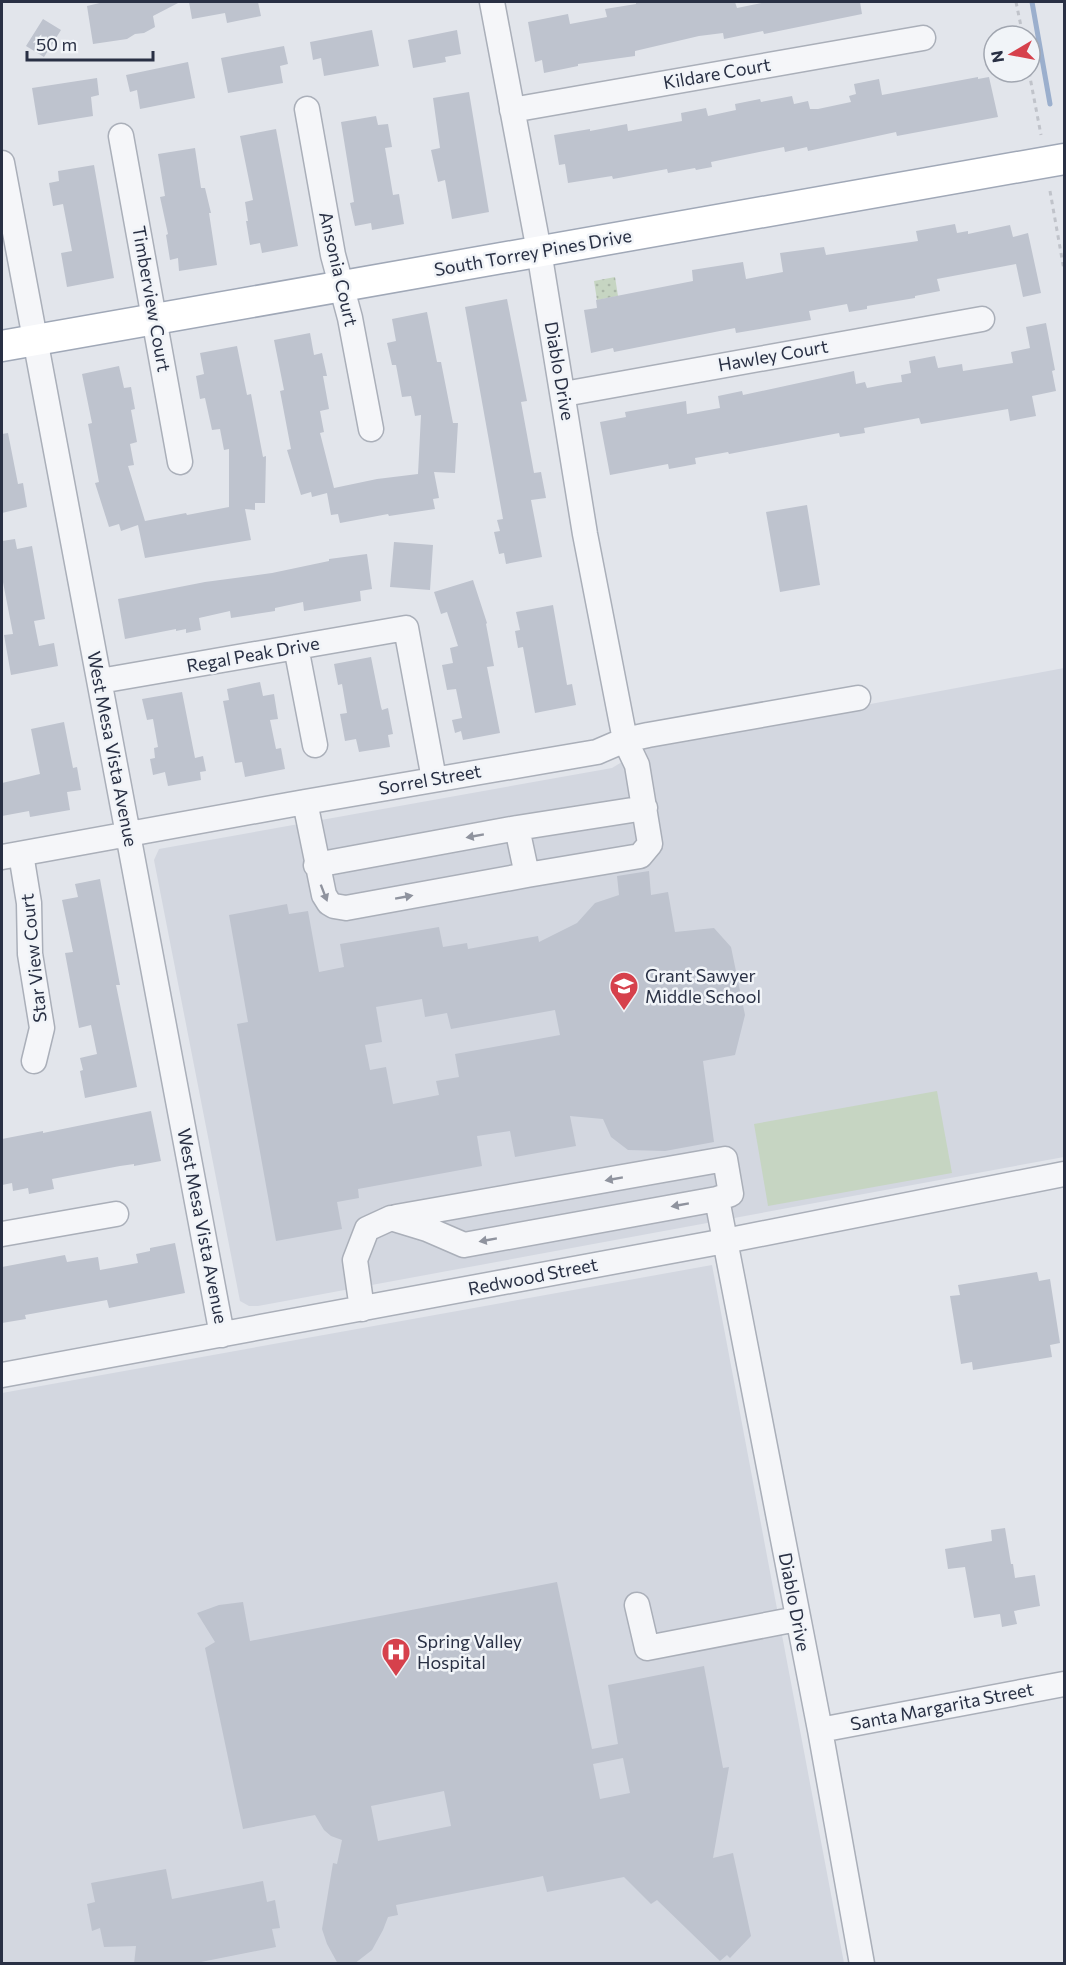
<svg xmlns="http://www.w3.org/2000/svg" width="1066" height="1965" font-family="Commissioner,sans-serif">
	<defs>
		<pattern id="grass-dots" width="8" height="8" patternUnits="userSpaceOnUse" patternTransform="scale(1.5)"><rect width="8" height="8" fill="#c6d5c2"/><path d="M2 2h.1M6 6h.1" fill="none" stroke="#aab7a8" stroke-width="1.8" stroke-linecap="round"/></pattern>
	</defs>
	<rect width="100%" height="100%" fill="#e2e5eb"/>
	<!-- built -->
	<path fill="#d3d7e0" d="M1064,668V1157L258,1306H249L240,1301L154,860L159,849L612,768L650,745Z
		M712,1265L844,1963L2,1964V1393Z"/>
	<!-- grass -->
	<path fill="url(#grass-dots)" d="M615,277L618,296L597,300L594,281Z"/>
	<!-- garden -->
	<path fill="#c6d5c2" d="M937,1091L952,1173L768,1206L754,1124Z"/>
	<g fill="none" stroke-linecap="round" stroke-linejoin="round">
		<!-- stream -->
		<path stroke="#9bafcd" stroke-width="5" d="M1032,2L1050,104"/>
	</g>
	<!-- building -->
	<path fill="#bec3ce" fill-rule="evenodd" d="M104,2H180L153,16L155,27L144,33L135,34L127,39L93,44L87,6Z
		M189,2H258L261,16L227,23L225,13L192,19Z
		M636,2H735L737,8L767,2H860L862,14L764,34L763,31L724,39L723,33L699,36L635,51V56L578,64V66L544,73L542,60L535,62L528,22L568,14L570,24L607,17L605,9L636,4Z
		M43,19L61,30L44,57L26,46Z
		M372,30L379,66L324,76L321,58L313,60L310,42Z
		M457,30L461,54L445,57L446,62L413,68L408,40Z
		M284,46L288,64L280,66L283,83L228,93L221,58Z
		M188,62L195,98L140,109L137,90L130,92L126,75Z
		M978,77V79L989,77L998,117L897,136L896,132L808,151L807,147L785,152L784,147L711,162L712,167L696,170L695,168L668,173L667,169L613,179L612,176L568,183L565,164L559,165L554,135L590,129V131L627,124L628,131L682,121L681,113L706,108L708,116L736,110L735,104L760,99L761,102L792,96L794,104L808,101L810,109H818L851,102L849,96L856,94L854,84L879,79L882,95Z
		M97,78L99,95L91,97L93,116L38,125L32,88Z
		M469,92L489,212L452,219L445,180L438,182L431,150L440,148L433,98Z
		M376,116L378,125L388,124L392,147L385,148L393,195L399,194L404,224L372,230L371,223L355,226L350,203L354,202L341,122Z
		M276,129L298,246L262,253L260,243L250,245L246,221H248L245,202L253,200L240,136Z
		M195,148L201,188H205L211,213H209L217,265L179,271L178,258L170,260L166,235L168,234L160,197L165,196L158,154Z
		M94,165L114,278L67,287L61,253L72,251L63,204L53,206L49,183L59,181L58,171Z
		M955,224L957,233L968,231V234L1010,225L1013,237L1028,233L1041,293L1023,297L1016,264L937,279L940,291L915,296V298L867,306V309L849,312L847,304L809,311L811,320L736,333L735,328L614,352L613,348L591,353L584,310L597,308L596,300L693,281L692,270L743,262L746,279L783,272L780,253L824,247L826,255L918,241L916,231Z
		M507,299L527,401L521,402L534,473L541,472L546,498L531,500L542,557L506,564L504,553L499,554L494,532L500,531L497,520L503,519L465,307Z
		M427,312L437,362H441L453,423H458L455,473L434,472L439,498L433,499L435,509L389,516L388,514L340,523L338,514L331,515L327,493L312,497L311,492L301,495L287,450L291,449L280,391L284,390L274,340L310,333L314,355L322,353L327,376H323L329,409L320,411L324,432L320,433L334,488L377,479L418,474L421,415L415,416L411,396L402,397L396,365H392L387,343L396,341L392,319Z
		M1046,323L1055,370L1052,371L1056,391L1032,396L1036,416L1010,421L1008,409L921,424L919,418L864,428L865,433L840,437L839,433L729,454L728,452L695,458L696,464L669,469L668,464L610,475L600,422L626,417L625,412L686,401L687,414L720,408L718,396L742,391L743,395L854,371L856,384L865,382L867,388L888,384L902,382L901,375L911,373L909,361L935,356L938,368L962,364L963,371L1013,363L1011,352L1030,348L1026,327Z
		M237,346L247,395L251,394L263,457L266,456L265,503H255V510L245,509L251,540L145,558L138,525L121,531L119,524L109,527L95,483L99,482L88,424L92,423L82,374L119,366L124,388L131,387L135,409L131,410L137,442L130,444L134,465L128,466L145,521L186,513L187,515L229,507V449L224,450L220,429L212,430L205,398L200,399L196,376L204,374L200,353Z
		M8,433L18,484L23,483L27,507L2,513V434Z
		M807,505L820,585L780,592L766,512Z
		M15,539L17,549L32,546L45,619L34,621L39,646L54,643L58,666L11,675L4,635L13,634L2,577V541Z
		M394,542L433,545L430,590L390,587Z
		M367,554L372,589L360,591L361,601L304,611L303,602L275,608V611L231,618L230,611L199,618L201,630L186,633V629L176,631V629L125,639L118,599L205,582L272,573L329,561V559Z
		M473,580L487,623L486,624L494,666L487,667L500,733L463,740L461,731L455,733L452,720L462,718L456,689L447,690L442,665L453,663L450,648L458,646L447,612L441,614L434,592Z
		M553,605L567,685L572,684L576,705L535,713L523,647L518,648L515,631L520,630L516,612Z
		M371,657L381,707L382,710L388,708L393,734L388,735L390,747L359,752L356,739L345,741L340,714L347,713L342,684L338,685L334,664Z
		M260,682L263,696L274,694L278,719L270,720L276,749L281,748L285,769L245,777L242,762L235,763L223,701L229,700L227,689Z
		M182,692L195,758L203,756L206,771L200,772L201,780L168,786L165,772L153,775L150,759L155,758L154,748L158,747L153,719L147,720L142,699Z
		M64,722L73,768L77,767L81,790L67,792L70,810L30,817L29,811L2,816V783L40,774L31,729Z
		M649,871L651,895L668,892L675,932L714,928L731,947L745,1015L735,1055L703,1061L714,1142L665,1151L628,1150L611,1137L603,1119L570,1116L576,1146L515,1157L510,1131L477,1136L482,1166L358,1189L359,1198L337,1202L342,1229L276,1241L237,1024L248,1022L229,915L287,904L289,914L308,911L319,972L344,967L340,944L439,927L443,947L467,943L468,949L538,936L539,942L577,923L595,903L619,895L617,876ZM422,999L425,1017L447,1013L451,1029L555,1010L560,1035L455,1054L459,1077L436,1081L439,1095L393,1104L386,1067L370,1070L365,1045L382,1042L376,1007Z
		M100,879L120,985H116L137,1087L85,1098L80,1071L83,1070L80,1058L97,1054L91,1025L79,1028L65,953L73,952L62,900L78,897L75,884Z
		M151,1111L161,1161L134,1166V1164L120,1166L52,1179L54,1189L29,1194L28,1188L13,1191L12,1183L2,1185V1139L43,1131V1133Z
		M175,1243L185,1293L109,1308L107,1300L25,1315L26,1319L2,1323V1267L65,1255L67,1262L98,1257L100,1270L138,1263L136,1254L150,1251V1248Z
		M1037,1272L1039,1281L1050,1279L1060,1343L1050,1345L1052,1357L973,1370L972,1362L961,1364L950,1296L960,1295L958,1285Z
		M1005,1528L1011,1564H1013L1015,1578L1035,1575L1040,1606L1014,1611L1017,1624L1002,1627L1000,1614L974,1618L965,1567L948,1569L945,1549L992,1541L991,1530Z
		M557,1582L592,1749L618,1744L608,1685L704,1666L723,1768L729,1767L713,1858L733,1853L751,1936L730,1958L727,1955L720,1961L657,1900L651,1904L624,1877L547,1892L543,1876L396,1905L398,1915L388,1917L383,1930L372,1950L354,1964H338L327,1944L322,1929L333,1863L337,1864L342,1840L331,1836L324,1830L315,1815L243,1829L205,1648L215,1642L197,1613L219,1605L243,1602L250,1641ZM623,1758L630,1793L600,1799L593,1764ZM444,1791L451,1826L378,1841L371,1806Z
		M166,1869L172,1899L263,1881L267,1902L275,1900L280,1928L272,1929L276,1947L191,1964H134L136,1946L104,1947L100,1928L92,1931L87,1904L95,1902L91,1883Z"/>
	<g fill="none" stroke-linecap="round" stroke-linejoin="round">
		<!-- minor casing -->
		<g stroke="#aaafb9" stroke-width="27">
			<path id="minor" d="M492,2L539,251L585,534L625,740L637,765L650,844L640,856L527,875
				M307,109L333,255L350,318L371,429
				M512,110L923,38
				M121,136L180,462
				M2,163L222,1335
				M564,394L982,319
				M296,647L315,745
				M100,681L406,628L434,779
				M305,802L324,895L329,903L334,906L346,908L527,875L517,828L316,865
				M517,828L645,808
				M21,854L29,903L30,954L42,1028L34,1061
				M2,857L305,802L597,752L625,740L648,735L858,698
				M396,1217L725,1159L731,1194L717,1199
				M2,1234L116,1214
				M362,1309L355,1260L367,1229L391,1218L427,1229L464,1245L717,1199L820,1730L862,1964
				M2,1375L725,1241L1064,1174
				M637,1605L647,1648L797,1619
				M820,1730L1064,1684"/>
		</g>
		<!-- major casing -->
		<g stroke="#a0a8b7" stroke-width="33">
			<path id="major" d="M2,346L1064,159"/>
		</g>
		<!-- path -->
		<path stroke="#c0c3ca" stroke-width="3" stroke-dasharray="4.5 4.5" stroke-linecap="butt" d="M1016,2L1023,36
			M1029,72L1041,135
			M1050,191L1064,270"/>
		<!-- minor -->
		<use href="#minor" stroke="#f5f6f9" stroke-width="24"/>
		<!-- major -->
		<use href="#major" stroke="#fff" stroke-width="30"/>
	</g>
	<!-- one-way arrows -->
	<defs><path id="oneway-solid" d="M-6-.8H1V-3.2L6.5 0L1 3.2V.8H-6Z" transform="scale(1.5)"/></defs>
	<g fill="#8f939e">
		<use href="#oneway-solid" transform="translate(475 836) rotate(170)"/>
		<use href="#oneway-solid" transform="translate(324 893) rotate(69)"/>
		<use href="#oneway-solid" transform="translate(404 897) rotate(-10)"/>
		<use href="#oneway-solid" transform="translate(614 1179) rotate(170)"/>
		<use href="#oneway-solid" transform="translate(680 1205) rotate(170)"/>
		<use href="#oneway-solid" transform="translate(488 1240) rotate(170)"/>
	</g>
	<!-- icons -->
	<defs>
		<g id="school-pin" transform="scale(1.5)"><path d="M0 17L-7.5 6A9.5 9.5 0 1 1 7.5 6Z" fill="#d6414c" stroke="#f1f4f8"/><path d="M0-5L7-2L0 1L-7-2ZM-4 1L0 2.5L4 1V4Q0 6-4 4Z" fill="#fff"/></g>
		<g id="hospital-pin" transform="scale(1.5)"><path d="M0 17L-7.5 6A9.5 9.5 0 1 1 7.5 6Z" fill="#d6414c" stroke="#f1f4f8"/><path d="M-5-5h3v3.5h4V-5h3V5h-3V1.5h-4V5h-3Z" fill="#fff"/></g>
	</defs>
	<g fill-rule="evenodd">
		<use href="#school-pin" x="624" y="986"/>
		<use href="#hospital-pin" x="396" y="1652"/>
	</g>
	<g text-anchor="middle" stroke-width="5" stroke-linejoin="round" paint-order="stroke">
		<!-- street labels -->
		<g font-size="18" fill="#293044" stroke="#f1f4f8">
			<text transform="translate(717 74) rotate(-10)" y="6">Kildare Court</text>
			<text transform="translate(533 253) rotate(-10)" y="6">South Torrey Pines Drive</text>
			<text transform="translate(338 269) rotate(77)" y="6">Ansonia Court</text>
			<text transform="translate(151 299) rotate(80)" y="6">Timberview Court</text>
			<text transform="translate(773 356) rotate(-10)" y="6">Hawley Court</text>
			<text transform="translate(559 371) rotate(80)" y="6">Diablo Drive</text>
			<text transform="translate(253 655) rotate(-10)" y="6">Regal Peak Drive</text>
			<text transform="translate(112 749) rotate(79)" y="6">West Mesa Vista Avenue</text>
			<text transform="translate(430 780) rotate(-10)" y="6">Sorrel Street</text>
			<text transform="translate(34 958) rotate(-96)" y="6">Star View Court</text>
			<text transform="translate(202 1226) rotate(79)" y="6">West Mesa Vista Avenue</text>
			<text transform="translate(533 1277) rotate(-11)" y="6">Redwood Street</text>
			<text transform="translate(794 1602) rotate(79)" y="6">Diablo Drive</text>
			<text transform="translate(942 1707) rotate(-11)" y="6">Santa Margarita Street</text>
		</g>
		<!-- poi labels -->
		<g font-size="18" fill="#293044" stroke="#f1f4f8" text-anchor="start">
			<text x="645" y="982">Grant Sawyer<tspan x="645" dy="21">Middle School</tspan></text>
			<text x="417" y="1648">Spring Valley<tspan x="417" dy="21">Hospital</tspan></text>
		</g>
	</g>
	<!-- border -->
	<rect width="1066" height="1965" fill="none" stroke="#293044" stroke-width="6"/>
	<!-- north arrow -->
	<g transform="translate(1012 54) rotate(260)"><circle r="28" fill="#f1f4f8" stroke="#a1a6b0" stroke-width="1.5"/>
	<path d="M0-4.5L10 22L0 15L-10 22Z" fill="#d6414c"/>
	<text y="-9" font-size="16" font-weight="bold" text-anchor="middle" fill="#293044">N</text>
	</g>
	<!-- scale -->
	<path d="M27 51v9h126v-9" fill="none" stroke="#293044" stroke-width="3"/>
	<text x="36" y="51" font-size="18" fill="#293044" stroke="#f1f4f8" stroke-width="4.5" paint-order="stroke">50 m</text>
</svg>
